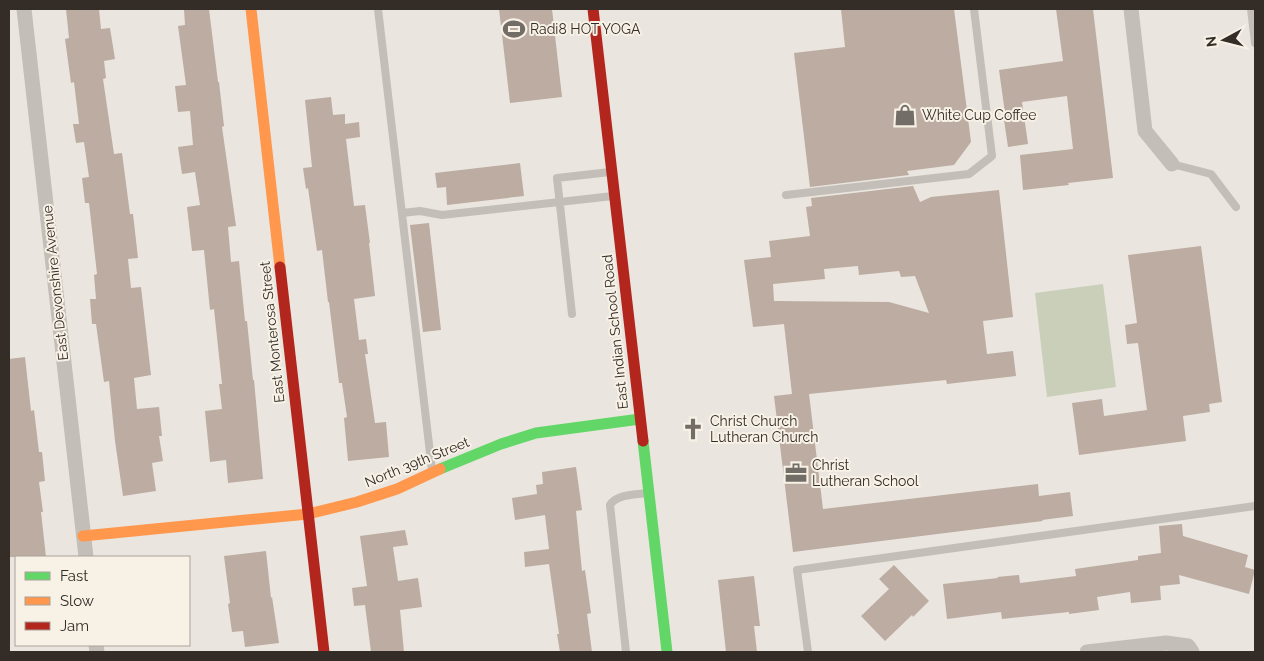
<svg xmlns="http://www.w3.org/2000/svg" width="1264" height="661" font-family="Raleway,sans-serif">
	<rect width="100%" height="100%" fill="#eae6df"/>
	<!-- green -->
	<path fill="#cacfba" d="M1103,284L1116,387L1047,397L1035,293Z"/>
	<!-- building -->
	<path fill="#bcaca2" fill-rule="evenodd" d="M66,9H99L101,29L110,28L115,59L104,61L106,78L103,79L114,154L122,153L130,214H133L138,258L128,259L131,288L141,287L151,375L134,378L137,409L159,407L162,436H159L163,461L152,463L156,491L123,496L115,441L109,381L104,382L96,324H92L90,299H96L94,275L97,274L89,203H85L82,178L89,177L84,142L76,143L73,124H79L74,82L71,83L65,39L69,38Z
		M184,9H209L218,82H219L224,126L222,127L236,226L228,227L231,262L239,261L245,321H247L253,380H254L263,479L228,483L226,460L210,462L205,411L222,409L219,384H222L214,309L210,310L204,250L192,251L187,207L200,205L195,172L182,174L178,147L193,145L190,111L178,112L175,86L186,85L178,26L185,25Z
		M499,9H552L562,97L510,103Z
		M841,9H954L971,142L954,165L907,171L909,175L810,187L794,53L845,47Z
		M1056,9H1093L1113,178L1068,183L1069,185L1023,190L1020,155L1073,149L1067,96L1022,102L1028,144L1008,147L1003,113H1005L999,70L1063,61Z
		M331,97L333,115L345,114V124L359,122L360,137L346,139L354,206L365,205L370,243H369L375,296L354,299L359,340L366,339L368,354H365L375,423L386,422L389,457L348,461L344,418L347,417L342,383H339L329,302H328L322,250L317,251L308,188L306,189L303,168L312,167L305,100Z
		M520,163L524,196L447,205L446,187L437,188L435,173Z
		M913,186L920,202L931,197L999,190L1013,317L983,321L987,354L1013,351L1016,376L947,384L946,380L809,394L823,509L1038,484L1039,496L1070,492L1073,516L1042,520L1043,521L793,552L774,396L792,394L784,324L753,327L744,260L771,257L769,241L810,236L806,207L812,206L811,198ZM858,266L859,275L899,271L901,277L915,276L929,313L889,302L774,301L773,284L825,279L824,269Z
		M429,223L441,330L423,332L410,225Z
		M1201,246L1222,402L1209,404L1210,412L1183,416L1186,441L1079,455L1072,403L1102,399L1104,416L1147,410L1138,343L1127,344L1125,325L1137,323L1128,255Z
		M25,357L31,411L34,410L39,452H42L45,481L39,482L43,512H41L46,557H9V359Z
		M576,467L582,510L576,511L582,571L585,570L591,613L587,614L592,652H560L557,634H559L549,564L525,567L524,552L549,549L545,515L515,520L512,498L537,494L536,485L543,484L542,472Z
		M1182,524L1183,536L1248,555L1245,567L1255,570L1249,594L1179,575L1180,584L1160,586L1161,600L1131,603L1130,592L1097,597L1099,610L1069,614V612L1002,619L1001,612L947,619L943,584L998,578L997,577L1019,575L1020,583L1076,576L1075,569L1138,560V556L1161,553L1159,526Z
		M405,530L408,545L393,547L398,581L418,578L422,607L400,610L404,652H371L365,605L354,606L352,588L367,586L360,536Z
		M266,551L271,598L272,597L279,643L245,647L243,631L232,632L228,604L230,603L224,556Z
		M894,565L929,601L913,617L912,615L885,641L861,616L889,589L879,579Z
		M754,576L760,626H754L757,652H726L718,580Z"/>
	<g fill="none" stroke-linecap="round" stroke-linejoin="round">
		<!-- lane -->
		<path stroke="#c3beb8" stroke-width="8" d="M378,9L432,470
			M1251,9L1255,43
			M1172,164L1211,174L1236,207
			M786,195L969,174L992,156L974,9
			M402,213L420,211L442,215L613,196
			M572,314L557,178L610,172
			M626,652L610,505C617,494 635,495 647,493
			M808,652L797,570L1255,506"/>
		<!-- street -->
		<path stroke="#c3beb8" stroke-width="15" d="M24,9L86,557
			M1131,9L1145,131L1172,164
			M96,645L97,652
			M1087,652L1166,643L1188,646L1192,652"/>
		<!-- fast -->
		<path stroke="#63d668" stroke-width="11" d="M643,441L667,652
			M440,469L501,444L536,433L640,419"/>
		<!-- slow -->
		<path stroke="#ff974d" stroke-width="11" d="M251,9L280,267
			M83,536L308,514L357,502L397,489L440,469"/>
		<!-- jam -->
		<path stroke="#b3261e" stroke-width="11" d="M593,9L643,441
			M280,267L324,652"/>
	</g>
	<!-- icons -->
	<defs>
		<g id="stadium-bare" transform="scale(1.725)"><path d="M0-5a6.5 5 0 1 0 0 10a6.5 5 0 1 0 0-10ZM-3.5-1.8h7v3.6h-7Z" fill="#736d67" stroke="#f7f1e6" stroke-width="2.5" paint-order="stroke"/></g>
		<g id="shop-bare" transform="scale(1.725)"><path d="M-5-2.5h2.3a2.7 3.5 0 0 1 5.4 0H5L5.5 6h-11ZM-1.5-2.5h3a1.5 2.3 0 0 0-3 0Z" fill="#736d67" stroke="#f7f1e6" stroke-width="2.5" paint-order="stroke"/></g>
		<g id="church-bare" transform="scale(1.725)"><path d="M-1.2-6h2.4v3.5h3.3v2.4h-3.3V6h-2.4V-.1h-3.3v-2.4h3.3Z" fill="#736d67" stroke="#f7f1e6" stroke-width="2.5" paint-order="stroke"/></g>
		<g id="office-bare" transform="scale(1.725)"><path d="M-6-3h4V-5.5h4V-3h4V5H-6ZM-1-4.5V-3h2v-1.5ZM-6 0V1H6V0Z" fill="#736d67" stroke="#f7f1e6" stroke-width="2.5" paint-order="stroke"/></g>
	</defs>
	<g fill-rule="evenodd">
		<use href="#stadium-bare" x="514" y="29"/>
		<use href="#shop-bare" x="905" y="115"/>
		<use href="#church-bare" x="693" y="429"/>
		<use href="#office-bare" x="796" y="473"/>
	</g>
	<g text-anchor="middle" stroke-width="4" stroke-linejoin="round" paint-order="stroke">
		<!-- poi labels -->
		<g font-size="14" fill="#332c27" stroke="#f7f1e6" text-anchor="start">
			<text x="530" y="34">Radi8 HOT YOGA</text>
			<text x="922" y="120">White Cup Coffee</text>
			<text x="710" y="426">Christ Church<tspan x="710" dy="16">Lutheran Church</tspan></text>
			<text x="812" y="470">Christ<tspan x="812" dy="16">Lutheran School</tspan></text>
		</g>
		<!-- street labels -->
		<g font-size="14" fill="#332c27" stroke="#f7f1e6">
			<text transform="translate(55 283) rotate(-96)" y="5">East Devonshire Avenue</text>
			<text transform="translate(272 332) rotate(-96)" y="5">East Monterosa Street</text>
			<text transform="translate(615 332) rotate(-96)" y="5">East Indian School Road</text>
			<text transform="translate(417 462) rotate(-22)" y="5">North 39th Street</text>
		</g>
	</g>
	<!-- border -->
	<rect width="1264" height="661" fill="none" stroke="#332c27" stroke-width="20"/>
	<!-- legend -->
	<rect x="15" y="556" width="175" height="90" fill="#f7f1e6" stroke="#a9a29a"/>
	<rect x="25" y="572" width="25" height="8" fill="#63d668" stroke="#a9a29a"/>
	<text x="60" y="581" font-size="15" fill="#332c27">Fast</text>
	<rect x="25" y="597" width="25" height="8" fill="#ff974d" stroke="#a9a29a"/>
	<text x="60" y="606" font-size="15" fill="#332c27">Slow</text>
	<rect x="25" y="622" width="25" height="8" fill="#b3261e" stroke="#a9a29a"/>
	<text x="60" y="631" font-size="15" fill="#332c27">Jam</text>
	<!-- north arrow -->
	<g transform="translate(1224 40) rotate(263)" stroke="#f7f1e6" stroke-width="4" paint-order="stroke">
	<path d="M0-4L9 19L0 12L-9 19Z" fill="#332c27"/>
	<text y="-8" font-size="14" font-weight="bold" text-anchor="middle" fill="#332c27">N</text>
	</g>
</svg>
